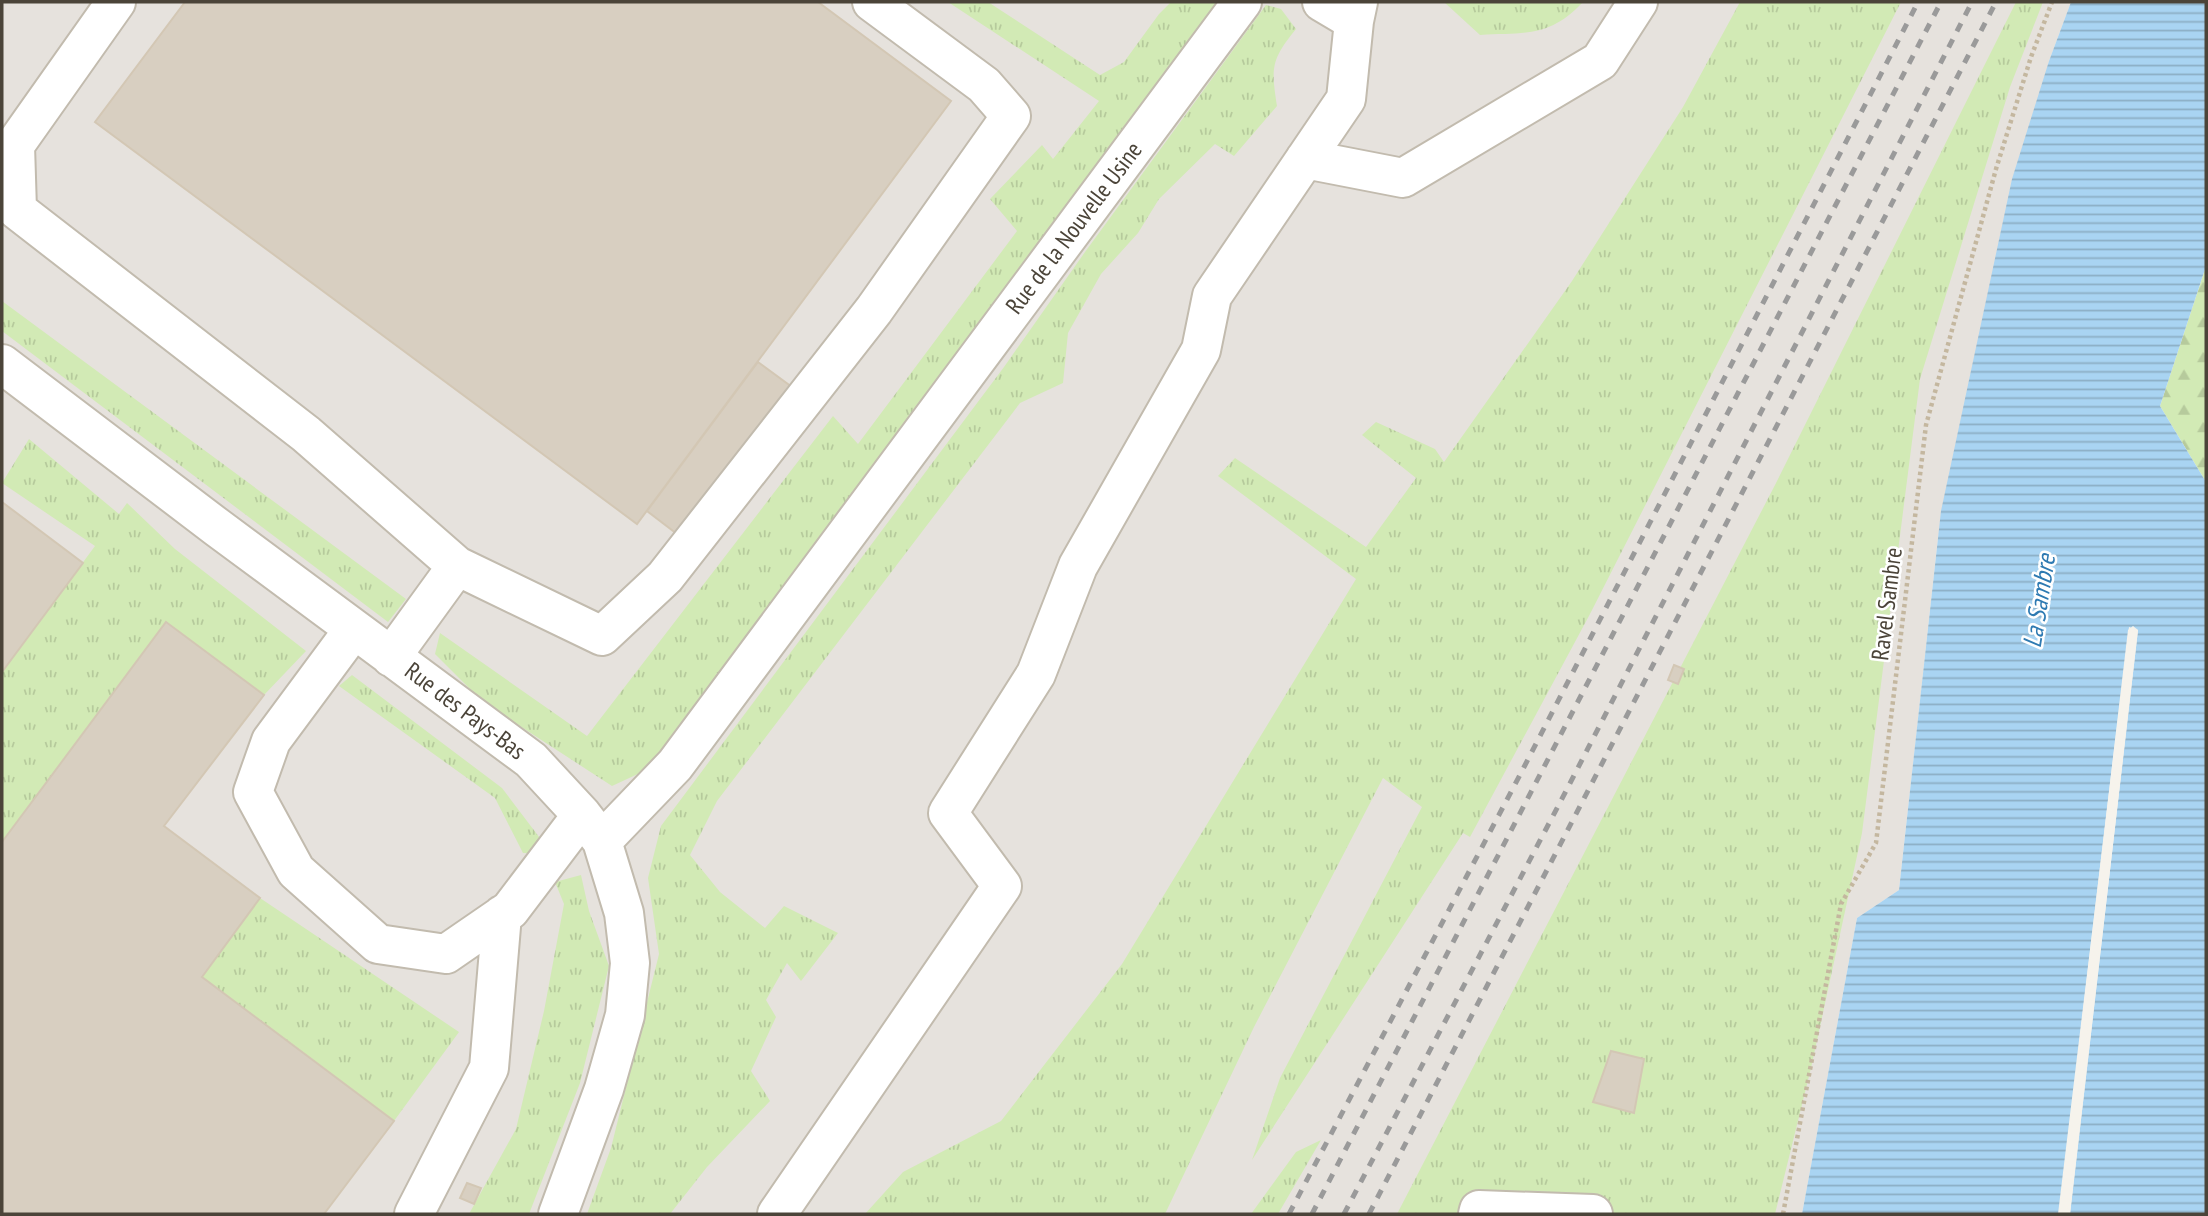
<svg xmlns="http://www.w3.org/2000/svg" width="2208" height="1216" font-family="'PT Sans Narrow',sans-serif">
	<defs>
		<pattern id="grass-tufts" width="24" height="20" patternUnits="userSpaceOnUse" patternTransform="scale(1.75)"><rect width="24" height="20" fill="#d2eab5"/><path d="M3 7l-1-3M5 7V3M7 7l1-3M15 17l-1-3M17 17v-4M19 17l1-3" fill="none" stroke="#b6ca9c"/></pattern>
		<pattern id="forest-firs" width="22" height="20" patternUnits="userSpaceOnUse" patternTransform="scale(1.75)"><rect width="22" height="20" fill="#d2eab5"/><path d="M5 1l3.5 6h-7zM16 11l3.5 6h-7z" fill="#b6ca9c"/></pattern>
		<pattern id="water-rules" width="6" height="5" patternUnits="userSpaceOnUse" patternTransform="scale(1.75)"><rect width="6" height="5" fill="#a9d4f2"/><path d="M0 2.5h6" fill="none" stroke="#8caec5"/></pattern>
	</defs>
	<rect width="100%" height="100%" fill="#f6f3ec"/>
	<!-- industrial -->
	<path fill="#e6e2dd" d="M2,2H2071L2049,61L1938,538L1899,890L1857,918L1802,1214H2Z"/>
	<!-- grass -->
	<path fill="url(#grass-tufts)" d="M948,2H988L1100,75L1124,62L1159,14L1171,2H1220L653,767L612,786L483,702L435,654L440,633L587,736L833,416L858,444L1017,231L990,199L1042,145L1053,159L1099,101Z
		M1444,2H1583C1549,38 1526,32 1480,35Z
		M1740,2H1901L1590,614L1470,837L1463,833L1252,1160L1280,1078L1422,807L1383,778L1254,1027L1165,1214H865L903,1172L1001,1121L1122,964L1356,579L1218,476L1235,458L1366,547L1416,478L1362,435L1376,422L1435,449L1444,462L1572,281L1683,107Z
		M2016,2H2043L2010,87L1920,379L1862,833L1811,1068L1775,1214H1397L1775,485Z
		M1266,5L1281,9L1296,29C1271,60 1271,67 1277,106L1234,156L1215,144L1159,199L1138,233L1101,274L1068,333L1063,383L1020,403L717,801L690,855L720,892L765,928L784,906L838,933L801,981L787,963L766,1000L776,1017L751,1071L770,1101L707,1167L670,1214H587L611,1148L659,954L648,878L661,826L1004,367L1085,252Z
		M2,301L406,599L388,622L2,331Z
		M29,439L119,514L127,503L175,549L306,651L264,695L166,622L2,843V672L95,546L2,483Z
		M352,675L502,788L552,854L523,853L495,798L339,686Z
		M581,875L589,911L609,966L580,1083L529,1214H469L516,1129L544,1011L564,904L555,882Z
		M260,898L459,1032L394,1121L202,977Z
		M1321,1140L1278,1214H1251L1296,1152Z"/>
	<!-- forest -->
	<path fill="url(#forest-firs)" d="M2206,266V482L2160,406Z"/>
	<!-- water -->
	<path fill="url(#water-rules)" d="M2071,2H2206V266L2160,406L2206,482V1214H2070L2138,630L2129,627L2058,1214H1802L1857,918L1899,890L1941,511L2012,179L2049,61Z"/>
	<!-- pier -->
	<path fill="#f6f3ec" d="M2133,626L2138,630L2070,1214H2067L2133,629L2062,1214H2059L2128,630Z"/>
	<!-- building -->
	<path fill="#d8cfc1" stroke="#d3c7b4" stroke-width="2" d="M185,2H818L951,101L637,524L95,122Z
		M758,362L796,390L685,540L647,511Z
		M2,502L83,563L2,672Z
		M166,622L264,695L164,826L260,898L202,977L394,1121L324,1214H2V842Z
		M1674,665L1684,669L1678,684L1668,680Z
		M1611,1051L1644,1059L1634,1113L1593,1102Z
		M467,1183L481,1188L474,1204L460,1198Z"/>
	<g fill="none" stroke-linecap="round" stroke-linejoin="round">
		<!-- minor casing -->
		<g stroke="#c2bbae" stroke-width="42">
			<path id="minor" d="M116,2L15,145L17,210L306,434L457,566L602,636L665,577L874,310L1011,116L984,85L872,2
				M1322,2L1354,21L1358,2
				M1305,159L1403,178L1600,61L1638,2
				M2,364L218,528L531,760L582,815L602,841L624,913L630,963L625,1015L604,1089L558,1214
				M354,629L271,741L253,792L296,871L378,944L446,954L510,910L582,815
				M391,657L457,566
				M602,841L675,765L1242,2
				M414,1214L489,1068L502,915
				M777,1214L1002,886L948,813L1036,674L1078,566L1201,350L1212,296L1346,99L1354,21
				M1478,1214L1479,1210L1593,1214"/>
		</g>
		<!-- path -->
		<path stroke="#c4b79f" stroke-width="4.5" stroke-dasharray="3.5 3.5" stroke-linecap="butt" d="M1783,1214L1841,904L1876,843L1926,425L1996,169L2031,57L2052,2"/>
		<!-- minor -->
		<use href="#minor" stroke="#fff" stroke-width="38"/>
		<!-- rail -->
		<path stroke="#9a9a9a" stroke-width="5" stroke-dasharray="9 9" stroke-linecap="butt" d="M1289,1214L1522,771L1918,2
			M1312,1214L1941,2
			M1344,1214L1566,791L1972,2
			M1369,1214L1996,2"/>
	</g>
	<g text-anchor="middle" stroke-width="5" stroke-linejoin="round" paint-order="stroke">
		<!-- street labels -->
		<g font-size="24" fill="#4b4439" stroke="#fff">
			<text transform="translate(1074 228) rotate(-53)" y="8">Rue de la Nouvelle Usine</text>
			<text transform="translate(1887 604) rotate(-83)" y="8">Ravel Sambre</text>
			<text transform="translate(465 711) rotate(37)" y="8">Rue des Pays-Bas</text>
		</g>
		<!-- water labels -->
		<g font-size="26" font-style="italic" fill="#2e7ab2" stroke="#fff">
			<text transform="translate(2039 601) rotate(-81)" y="9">La Sambre</text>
		</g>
	</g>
	<!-- border -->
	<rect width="2208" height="1216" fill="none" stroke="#4b4439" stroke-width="7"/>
</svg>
